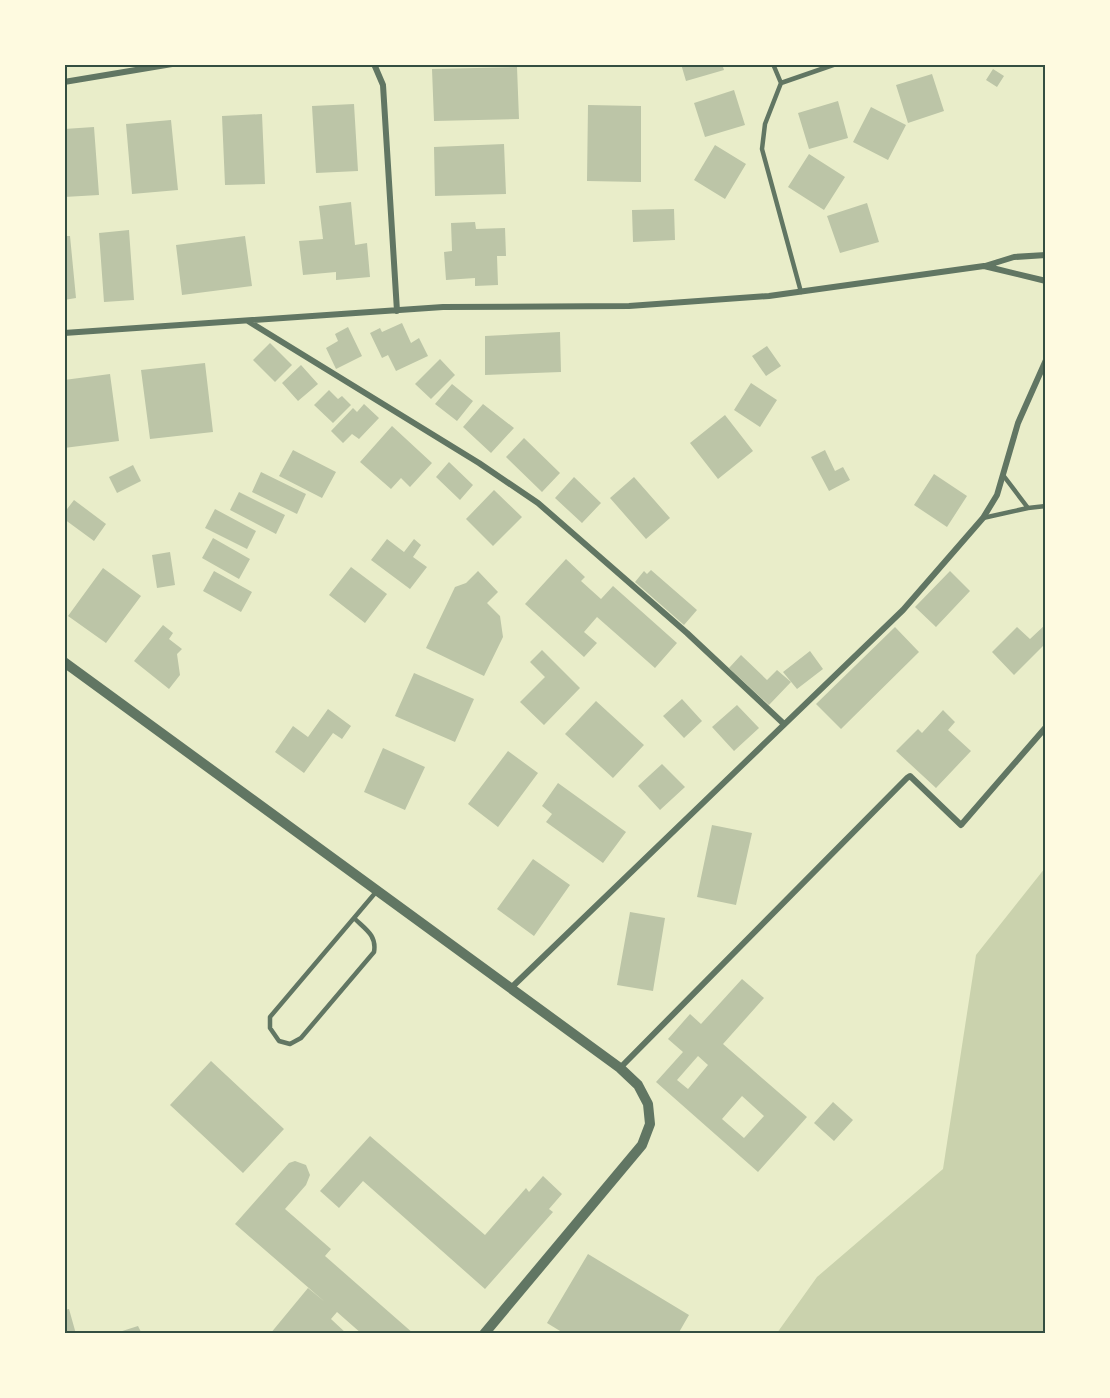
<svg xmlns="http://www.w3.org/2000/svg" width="1110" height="1398" font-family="'Alegreya Sans',sans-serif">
	<rect width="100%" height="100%" fill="#e9edc9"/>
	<!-- green -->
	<path fill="#cad2ad" d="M1045,868V1333H777L817,1277L943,1169L976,955Z"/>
	<!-- building -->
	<path fill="#bcc5a7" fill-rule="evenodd" d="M681,64H722L724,70L686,81Z
		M517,67L519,119L434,121L432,69Z
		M993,69L1004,76L997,87L986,80Z
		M932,74L944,111L908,123L896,85Z
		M734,90L745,125L705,137L694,103Z
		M838,101L848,138L809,149L798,113Z
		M354,104L358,171L316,173L312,106Z
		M588,105L641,106V182L587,181Z
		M871,107L906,125L888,160L853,142Z
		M262,114L265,184L225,185L222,116Z
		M171,120L178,190L132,194L126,124Z
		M94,127L99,195L64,197V129Z
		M504,144L506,194L435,196L434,147Z
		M715,145L746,164L725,199L694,180Z
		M809,154L845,177L824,210L788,187Z
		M351,202L355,245L367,243L370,277L336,280V272L303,275L299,241L323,239L319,206Z
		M867,203L879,242L840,253L827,216Z
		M674,209L675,240L633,242L632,210Z
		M475,222L476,229L505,228L506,256H497L498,285L475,286V278L446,280L444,252L452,251L451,223Z
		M129,230L134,300L104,302L99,233Z
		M64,236H70L76,298L64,300Z
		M245,236L252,286L182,295L176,245Z
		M402,323L411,343L419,338L428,356L396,371L388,355L382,358L370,333L380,328L382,332Z
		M348,327L362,356L336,369L326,348L338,341L335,334Z
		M560,332L561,372L485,375V336Z
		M270,343L292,365L275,382L253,360Z
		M767,346L781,366L766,376L752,356Z
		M440,359L455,375L431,399L415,384Z
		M205,363L213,432L150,439L141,370Z
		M301,365L318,384L298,401L282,383Z
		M110,374L119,441L64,448V380Z
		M751,383L777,400L760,427L734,410Z
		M452,384L473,401L457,421L435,404Z
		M329,390L338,399L342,396L351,405L333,423L314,405Z
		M364,404L379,418L359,439L352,434L343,443L331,431L353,408L357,412Z
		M483,404L514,428L491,453L463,427Z
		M725,415L753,451L718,479L690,443Z
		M392,426L432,463L410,487L401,478L391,489L360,462Z
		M524,438L560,473L542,492L506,457Z
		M293,450L336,472L322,498L279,476Z
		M825,450L835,471L843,467L850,480L829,491L811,457Z
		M449,462L473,485L460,500L436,477Z
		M133,465L141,481L117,493L109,477Z
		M261,472L306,494L297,514L252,492Z
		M934,474L967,496L947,527L914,505Z
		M574,477L601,503L582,523L555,498Z
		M634,477L670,518L646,539L610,498Z
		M494,490L522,517L493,546L466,519Z
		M239,492L285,515L276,534L230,510Z
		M74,500L106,524L94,541L64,519V513Z
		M215,509L256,531L247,549L205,528Z
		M213,538L250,559L239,579L202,558Z
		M387,539L404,552L414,539L421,545L413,557L427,567L410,589L371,560Z
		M170,552L175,585L157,588L152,555Z
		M566,559L585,577L581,581L601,599L613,586L677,643L655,668L597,617L584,632L597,643L584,657L525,604Z
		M351,567L387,594L365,623L329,595Z
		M103,568L141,596L106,643L68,616Z
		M651,570L697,610L684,625L635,582L644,571L647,574Z
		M214,571L252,592L241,612L203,591Z
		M478,571L498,592L487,603L500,616L503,637L484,676L426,648L455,587L466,583Z
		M950,571L970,591L936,627L915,607Z
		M1046,624V643L1014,675L992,652L1017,627L1030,639Z
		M163,625L173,633L169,639L182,649L177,654L180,675L169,689L134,661Z
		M895,627L919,652L841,729L816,704Z
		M542,650L580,688L544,725L520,702L545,677L530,662Z
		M810,651L823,669L797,689L783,672Z
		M741,655L767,680L777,670L791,682L769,705L729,668Z
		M414,673L474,699L455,742L395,716Z
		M682,699L702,721L684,738L663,716Z
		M596,701L644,745L613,778L565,734Z
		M737,705L759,728L734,751L712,727Z
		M328,709L351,726L342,739L333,733L304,773L275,752L293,726L308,737Z
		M943,710L955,722L948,730L971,751L936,788L896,751L918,729L922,733Z
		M383,748L425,767L405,810L364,792Z
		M508,751L538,773L498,827L468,804Z
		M662,764L685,787L660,810L638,786Z
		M558,783L626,832L603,863L546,822L552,814L542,806Z
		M712,825L752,833L736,905L697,897Z
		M533,859L570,885L534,936L497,909Z
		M630,912L665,918L653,991L617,985Z
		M742,979L764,998L723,1044L807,1117L758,1172L656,1082L683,1052L668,1039L690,1014L701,1024ZM698,1056L708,1065L688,1089L677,1080ZM742,1096L764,1116L744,1138L722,1119Z
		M211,1061L284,1129L243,1173L170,1105Z
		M833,1102L853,1120L834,1141L814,1123Z
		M370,1136L485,1235L526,1188L529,1192L543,1176L562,1194L549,1209L553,1212L485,1289L363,1181L339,1208L320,1191Z
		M295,1161L306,1165L310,1175L306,1185L285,1209L331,1249L325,1256L414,1334H362L337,1312L331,1319L347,1334H270L308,1288L325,1302L235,1224L289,1163Z
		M588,1254L689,1315L678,1334H565L547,1323Z
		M69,1309L76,1334H64V1310Z
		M138,1326L142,1334H116V1333Z"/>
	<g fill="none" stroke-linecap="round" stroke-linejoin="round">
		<!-- service -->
		<path stroke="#617663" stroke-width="4.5" d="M773,64L781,83L765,124L762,149L801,292
			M781,83L836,64
			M1028,508L1046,506
			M983,518L1028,508L1003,475
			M354,918C365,929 377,935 374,952L301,1038L290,1044L279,1041L270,1028V1017L376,892"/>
		<!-- minor -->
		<path stroke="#617663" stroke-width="6" d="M374,64L383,85L397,311
			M64,82L172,64
			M985,266L1014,257L1046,255
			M248,321L479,463L538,503L687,633L784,724
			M64,333L443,307L629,306L769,296L984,266L1046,281
			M512,987L903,610L983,518L997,495L1018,423L1046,360
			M620,1068L907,778L910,776L961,825L1046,727"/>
		<!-- tertiary -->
		<path stroke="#617663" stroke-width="10" d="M64,662L620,1068L638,1085L648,1104L650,1124L642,1145L484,1334"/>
	</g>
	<!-- border -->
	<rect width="1110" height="1398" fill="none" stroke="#fefae0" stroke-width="132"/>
	<rect x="66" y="66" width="978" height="1266" fill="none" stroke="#344e41" stroke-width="2"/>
</svg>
